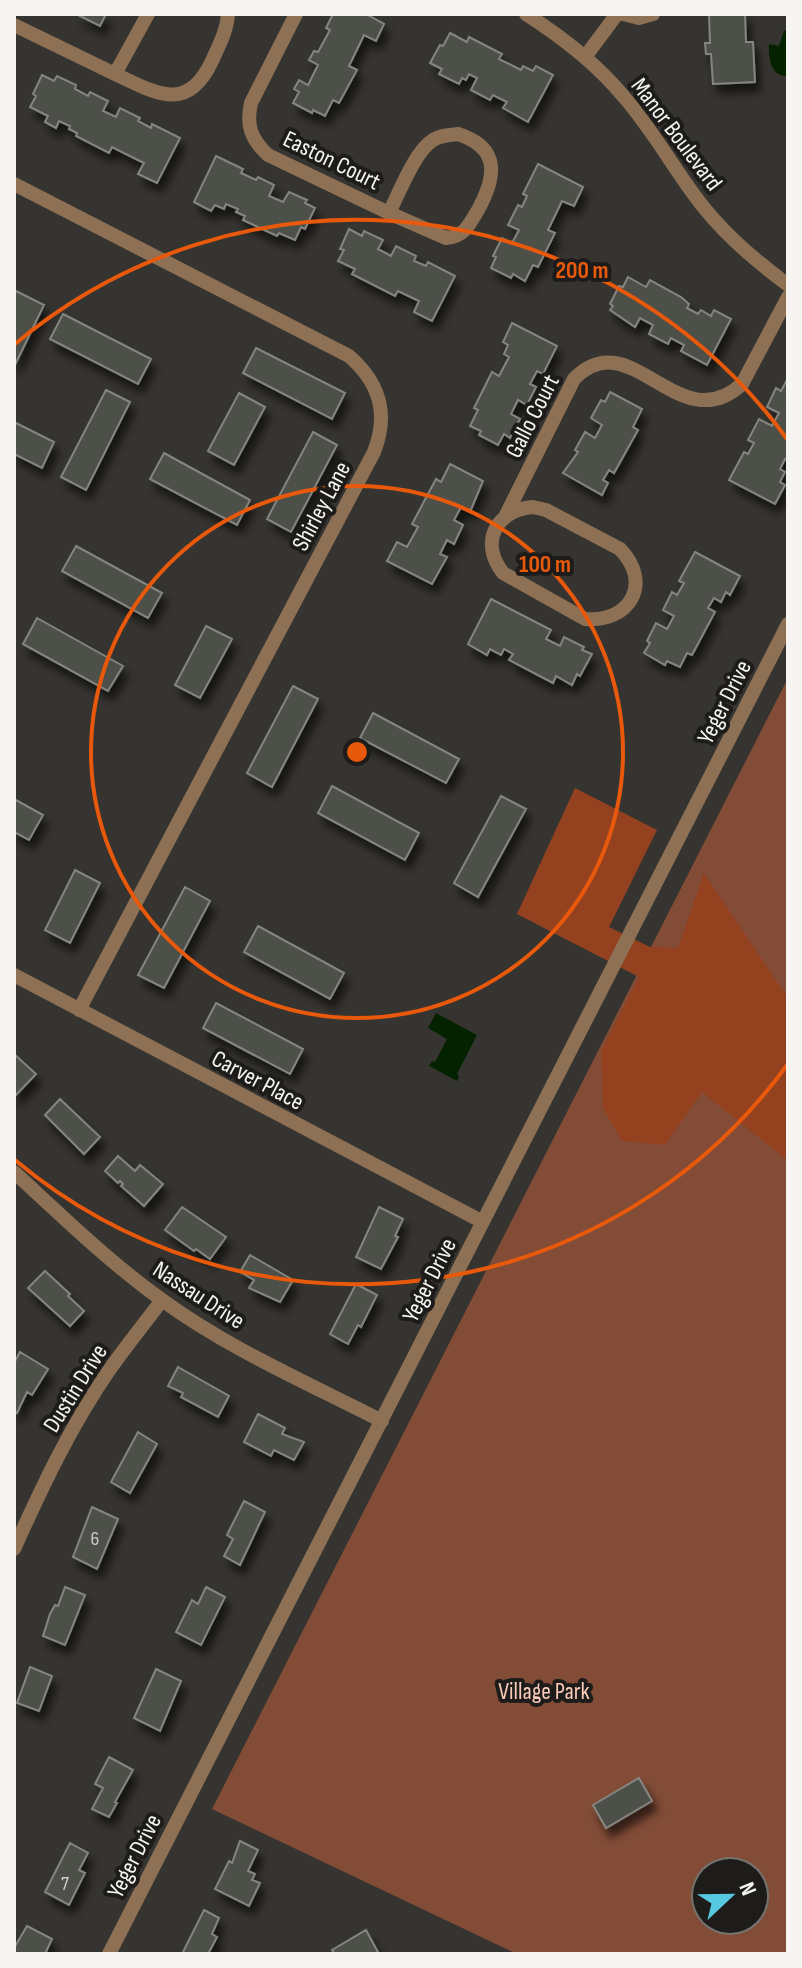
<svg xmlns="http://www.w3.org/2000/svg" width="802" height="1968" font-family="'Sofia Sans Condensed',sans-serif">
	<defs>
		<filter id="shadow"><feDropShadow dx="5" dy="9" stdDeviation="4" flood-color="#0009"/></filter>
	</defs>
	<rect width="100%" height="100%" fill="#363430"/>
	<!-- green -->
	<path fill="#824c37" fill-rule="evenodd" d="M788,678V1954H517L212,1809ZM706,1872H754V1920H706Z"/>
	<!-- forest -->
	<path fill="#944120" d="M575,788L657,830L609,927L650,947L678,948L704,873L788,998V1164L786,1159L702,1092L665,1145L622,1141L603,1108L601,1051L639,977L517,914Z"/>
	<!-- water -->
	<path fill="#042200" d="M788,30V76C771,77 768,58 769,44L779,46L784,31Z
		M436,1013L477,1035L457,1074L459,1076L457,1081L429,1066L432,1061L435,1062L447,1039L428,1028Z"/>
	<!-- building -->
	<path fill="#4e4f4a" stroke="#848580" stroke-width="2" filter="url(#shadow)" d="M76,14H106L100,26Z
		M333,14H366L384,24L376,41L364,35L349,66L357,70L339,103L333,100L325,116L313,110L312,113L293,103L299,92L294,89L299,80L308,85L318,65L309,60L314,51L318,52L330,30L326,28Z
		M709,14H745L746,42H753L755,82L713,84L711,54H706L705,43H710Z
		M450,33L467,42L469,37L502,54L499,59L521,70L523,66L533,71L536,66L553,75L528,122L503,108L507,102L493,95L490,100L471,90L477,78L469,74L466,80L462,78L459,84L439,74L442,69L430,63L440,45L443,46Z
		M42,75L54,81L57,76L76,85L75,89L88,96L90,92L108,101L103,111L116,117L120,108L140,118L138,121L151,128L152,124L180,138L157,183L138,174L144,163L112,147L109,153L76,136L77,133L69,129L70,126L59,121L56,128L45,122L48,116L30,107L36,96L33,94Z
		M216,156L243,169L241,173L256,180L258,177L274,185L269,196L283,202L289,192L307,200L305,203L315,208L305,229L301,227L295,240L279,233L277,236L243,220L245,216L236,212L238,209L226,204L224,209L215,205L211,211L194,202Z
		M538,164L583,187L574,206L562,201L548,230L555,233L538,267L533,265L525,281L513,274L511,278L491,268L496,257L493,256L502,238L512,243L519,230L508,225L518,205L522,207L527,196L523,194Z
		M349,229L362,236L364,231L383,240L378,249L391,256L396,246L416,256L414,261L426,266L428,262L455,276L432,321L414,312L419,301L398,291L395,296L352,274L355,269L338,261L344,250L340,249Z
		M628,277L646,287L650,280L681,297L689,304L687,308L698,314L701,310L711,316L714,310L731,319L707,365L681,351L684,345L671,338L668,344L649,334L653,325L640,318L635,327L610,310L613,306L610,304L619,286L623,287Z
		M16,291L44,305L14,367V296Z
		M63,314L151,359L138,384L50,339Z
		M512,323L557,346L543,374L537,371L530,384L536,387L527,405L518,400L511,414L520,419L510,438L504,434L498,445L479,435L481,431L470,426L478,410L474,408L492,372L499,376L509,357L504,354L508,345L503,342Z
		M256,348L345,393L332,419L243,373Z
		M788,378V461L785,459L780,469L785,472L780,482L785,485L775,504L729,480L744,452L748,454L754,443L748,440L759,419L772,426L779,413L767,407L776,388L781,391Z
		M106,390L130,402L86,490L61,477Z
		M610,392L642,409L633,427L638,430L614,473L609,470L603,480L608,483L602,495L563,473L578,452L575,450L585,432L595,438L602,425L591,418L601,400L605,402Z
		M239,393L265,407L234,465L208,451Z
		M14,422L54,442L42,468L14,454Z
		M313,432L337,445L291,532L267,519Z
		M164,453L250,500L237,525L150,479Z
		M450,464L483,481L470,512L461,507L454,520L463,525L454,544L447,540L440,554L447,557L432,584L387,561L397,542L407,547L418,527L412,524L436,479L441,482Z
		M76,546L162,593L148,618L62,571Z
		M695,552L740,576L730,595L726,592L721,602L714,598L708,608L715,612L692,655L687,653L680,667L667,661L665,665L644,653L650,643L647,641L656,623L667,629L674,616L663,610L672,592L677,595L684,583L679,581Z
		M491,599L551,630L546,639L560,646L564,637L584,647L582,650L592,654L580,676L577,674L572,685L556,676L553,683L509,660L513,654L504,649L501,655L490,649L487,655L468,644Z
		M37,618L123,666L108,691L23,644Z
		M206,626L232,639L200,698L175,685Z
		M293,686L318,699L272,787L247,773Z
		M373,713L459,759L446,783L360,738Z
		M332,786L419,833L405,860L318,813Z
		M501,796L526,809L478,897L454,883Z
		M14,799L43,815L29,840L14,832Z
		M75,870L100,883L70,943L45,930Z
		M185,887L210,901L164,988L138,975Z
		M258,926L344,973L330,999L244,952Z
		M216,1003L303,1049L290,1074L203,1028Z
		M14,1054L36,1074L15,1096L14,1095Z
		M60,1099L100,1137L84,1154L45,1115Z
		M118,1156L135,1171L140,1165L163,1184L144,1206L121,1186L123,1184L120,1181L118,1183L105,1171Z
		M182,1207L226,1237L210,1259L196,1249L194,1251L165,1230Z
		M379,1207L403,1219L395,1236L398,1237L381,1269L356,1257Z
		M250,1255L293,1280L280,1302L249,1288L254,1280L240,1272Z
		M45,1271L70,1294L68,1296L84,1311L70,1326L28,1288Z
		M356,1284L377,1295L361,1327L358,1325L348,1344L330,1334Z
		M20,1352L48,1369L32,1395L27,1392L17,1413L14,1411V1363Z
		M178,1367L229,1396L218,1417L181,1397L183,1393L168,1386Z
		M258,1414L285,1428L282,1434L304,1442L294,1460L274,1450L271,1456L244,1442Z
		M138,1432L157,1444L130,1493L111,1482Z
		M244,1501L265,1512L240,1565L224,1556L233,1539L227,1535Z
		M92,1507L118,1519L97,1569L73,1557Z
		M65,1587L85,1595L65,1645L43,1636L50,1614L55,1605L58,1606Z
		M206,1587L225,1597L201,1645L176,1632L192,1600L198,1604Z
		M30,1667L52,1676L39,1711L17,1703Z
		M156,1669L181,1681L160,1731L134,1718Z
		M109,1757L133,1770L115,1802L117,1803L109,1817L92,1809L103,1788L95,1784Z
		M639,1778L652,1801L606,1828L593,1805Z
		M240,1841L258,1850L248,1871L255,1874L252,1880L260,1883L249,1906L215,1889L229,1861L232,1863Z
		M70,1843L88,1853L79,1870L85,1873L69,1905L45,1892Z
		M204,1910L219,1918L212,1934L217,1937L208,1954H182Z
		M27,1926L52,1939L45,1954H14V1948Z
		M366,1930L379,1954H335L332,1950Z"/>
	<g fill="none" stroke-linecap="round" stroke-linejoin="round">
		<!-- minor -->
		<path stroke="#8e7155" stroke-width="14" d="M148,14L115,74C156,93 187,114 212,61C219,45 227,31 228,14
			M296,14L251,103C246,126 251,139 268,155L389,213
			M526,14C562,37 597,64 624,97C650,127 669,160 692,192C718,229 752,258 788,285
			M623,14L639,18L653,14
			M14,25L115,74
			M585,57L617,14
			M458,134C501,148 496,177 478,210C469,225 465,236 446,238L389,213C399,193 415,151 433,140C441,135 449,135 458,134Z
			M14,184L349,356C380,383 389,414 374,452L79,1010
			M533,507L546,510L620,549C653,583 630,623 585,619L503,573C479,542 496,510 533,507Z
			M506,515L574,379C630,320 679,442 742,384L788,297
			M14,975L483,1222
			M14,1172C62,1216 109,1262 162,1300C229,1349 308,1383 382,1421
			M14,1549C42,1487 71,1425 110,1369C126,1346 145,1323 162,1300
			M109,1954L788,624"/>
	</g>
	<!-- distance rings -->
	<g fill="none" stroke="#e8590c" stroke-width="4">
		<circle cx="357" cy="752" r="266"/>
		<path d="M787 1065A532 532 0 0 1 15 1160M15 344A532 532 0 0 1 787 439"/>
	</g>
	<g text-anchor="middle" stroke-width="8" stroke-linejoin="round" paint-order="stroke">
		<!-- number labels -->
		<g font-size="20" fill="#ccccc8">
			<text x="95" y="1545">6</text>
			<text x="65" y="1890">7</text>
		</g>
		<!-- street labels -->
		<g font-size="24" fill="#f6f5f2" stroke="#1d1c1a">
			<text transform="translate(677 134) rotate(53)" y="8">Manor Boulevard</text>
			<text transform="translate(332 160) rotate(26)" y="8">Easton Court</text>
			<text transform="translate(532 416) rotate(-63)" y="8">Gallo Court</text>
			<text transform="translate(321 506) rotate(-62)" y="8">Shirley Lane</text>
			<text transform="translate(724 702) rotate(-63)" y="8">Yeger Drive</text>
			<text transform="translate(258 1080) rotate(28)" y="8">Carver Place</text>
			<text transform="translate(429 1280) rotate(-63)" y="8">Yeger Drive</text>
			<text transform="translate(199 1295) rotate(33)" y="8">Nassau Drive</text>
			<text transform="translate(75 1388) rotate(-58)" y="8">Dustin Drive</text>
			<text transform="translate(134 1856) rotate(-63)" y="8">Yeger Drive</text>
		</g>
		<!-- park labels -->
		<g font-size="24" fill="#fbcbb9" stroke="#1d1c1a">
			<text x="544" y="1699">Village Park</text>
		</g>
	</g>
	<circle cx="357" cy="752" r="12" fill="#e8590c" stroke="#1d1c1a" stroke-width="4"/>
	<g font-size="24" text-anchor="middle" font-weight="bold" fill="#e8590c" stroke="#1d1c1a" stroke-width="8" stroke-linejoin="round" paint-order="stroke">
		<text x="582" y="278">200 m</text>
		<text x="545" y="572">100 m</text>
	</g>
	<!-- border -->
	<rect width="802" height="1968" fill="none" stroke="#f6f5f2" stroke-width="32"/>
	<!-- north arrow -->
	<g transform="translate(730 1896) rotate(68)"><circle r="38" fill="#1d1c1a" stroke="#747370" stroke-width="2"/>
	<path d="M0-6L14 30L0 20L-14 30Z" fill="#56c9e1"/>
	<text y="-12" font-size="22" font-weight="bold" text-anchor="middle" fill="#f6f5f2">N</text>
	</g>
</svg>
